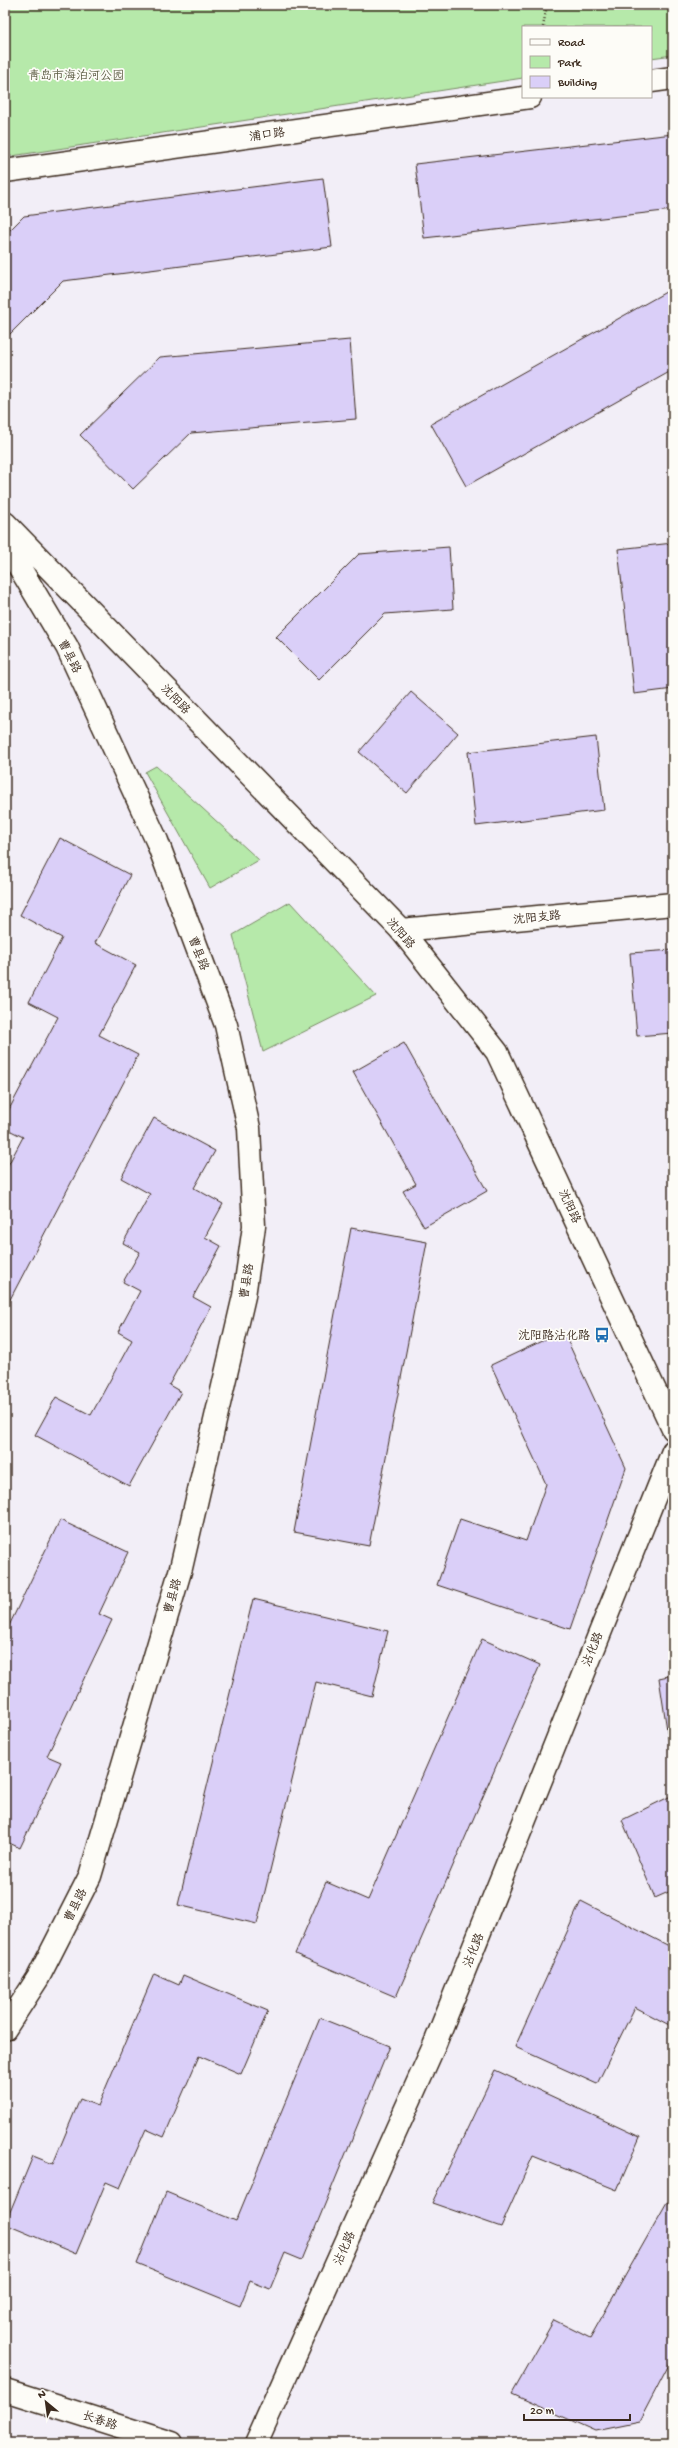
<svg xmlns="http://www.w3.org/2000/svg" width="678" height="2448" font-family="'Gochi Hand','LXGW WenKai TC',sans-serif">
	<rect width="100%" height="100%" fill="#f2eef7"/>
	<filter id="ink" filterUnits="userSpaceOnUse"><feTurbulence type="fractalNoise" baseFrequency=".025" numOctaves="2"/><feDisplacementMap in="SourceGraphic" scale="8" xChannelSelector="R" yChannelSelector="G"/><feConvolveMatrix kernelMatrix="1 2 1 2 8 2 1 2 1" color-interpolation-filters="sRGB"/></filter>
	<g filter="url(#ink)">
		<!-- green -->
		<path fill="#b6e9aa" stroke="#788a64" d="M5,5H673V55L651,58V27H523V78L5,157Z
			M156,766L259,860L210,888L145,772Z
			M290,902L376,996L263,1052L233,935Z"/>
		<!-- building -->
		<path fill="#dacff8" stroke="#3b2a1e" d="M673,134V210L424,238L415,164Z
			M323,178L332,247L63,281L5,339V235L24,216Z
			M673,288V370L466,486L431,424Z
			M350,340L356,419L191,433L133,489L80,435L160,357Z
			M673,543V689L634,694L618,549Z
			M449,547L453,609L385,614L319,680L276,637L359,554Z
			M411,692L458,733L407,793L359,752Z
			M596,737L604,810L476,826L468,752Z
			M60,838L130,875L95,943L136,965L99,1035L138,1055L5,1309V1171L23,1137L5,1128V1117L58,1017L29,1002L62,938L20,915Z
			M673,950V1033L637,1036L630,953Z
			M404,1043L487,1191L424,1227L403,1191L416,1184L353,1072Z
			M154,1118L215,1151L194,1188L223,1204L205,1237L221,1246L193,1297L211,1307L169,1385L181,1392L129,1486L35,1435L56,1397L91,1415L132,1340L118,1332L140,1291L123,1282L140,1252L123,1243L150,1194L121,1178Z
			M351,1228L427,1242L369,1546L294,1532Z
			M563,1331L626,1468L570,1629L437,1585L460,1519L526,1541L546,1484L491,1365Z
			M60,1520L128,1552L99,1614L112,1620L47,1756L61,1762L20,1848L5,1841V1634Z
			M253,1599L388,1631L372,1696L316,1682L257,1924L178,1905Z
			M482,1639L540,1665L396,1997L295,1954L326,1882L368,1900Z
			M673,1675V1769L659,1678Z
			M673,1795V1890L655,1898L622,1820Z
			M581,1901L673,1948V2027L635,2007L597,2084L515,2047Z
			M154,1974L179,1985L183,1975L268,2011L241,2074L199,2056L164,2137L146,2129L120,2188L106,2182L76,2254L5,2224L33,2156L53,2164L80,2099L98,2106Z
			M320,2018L390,2046L302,2260L285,2253L270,2289L250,2281L240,2306L137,2264L166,2192L236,2221Z
			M495,2070L640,2137L617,2190L533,2156L501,2227L432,2203Z
			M667,2202L673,2205V2357L639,2422L595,2431L512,2394L554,2320L590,2338Z"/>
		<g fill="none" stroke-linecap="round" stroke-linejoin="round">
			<!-- street casing -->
			<g stroke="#3b2a1e" stroke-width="25">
				<path id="street" d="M651,81L673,78
					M5,171L530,97
					M401,930L673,904"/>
			</g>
			<!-- secondary casing -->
			<g stroke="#3b2a1e" stroke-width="25">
				<path id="secondary" d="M5,523L401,930L497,1052L673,1429
					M5,543L67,647L157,841L226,1025L249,1128L254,1226L244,1296L181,1568L90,1876L38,1978L5,2029
					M5,2390L172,2443
					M256,2443L434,2046L673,1451"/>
			</g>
			<!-- path -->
			<path stroke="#3b2a1e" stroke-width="2.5" stroke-dasharray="1 3" stroke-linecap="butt" d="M543,27L547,5"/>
			<!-- street -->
			<use href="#street" stroke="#fdfcf7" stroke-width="22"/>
			<!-- secondary -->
			<use href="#secondary" stroke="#fdfcf7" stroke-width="22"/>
		</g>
	</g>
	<!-- icons -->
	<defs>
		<g id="bus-bare" transform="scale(1.2)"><path d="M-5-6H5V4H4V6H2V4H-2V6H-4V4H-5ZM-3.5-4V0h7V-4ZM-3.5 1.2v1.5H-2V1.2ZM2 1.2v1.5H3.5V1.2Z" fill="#1f6fb2" stroke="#fdfcf7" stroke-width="2.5" paint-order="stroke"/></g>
	</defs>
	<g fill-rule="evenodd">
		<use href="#bus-bare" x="602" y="1335"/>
	</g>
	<g text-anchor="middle" stroke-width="3.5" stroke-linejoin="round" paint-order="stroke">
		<!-- park labels -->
		<g font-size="12" fill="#5a5a41" stroke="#fdfcf7">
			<text x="76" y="79">青岛市海泊河公园</text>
		</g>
		<!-- street labels -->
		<g font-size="12" fill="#3b2a1e" stroke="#fdfcf7">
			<text transform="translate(267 134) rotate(-8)" y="4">浦口路</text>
			<text transform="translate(70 656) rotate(63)" y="4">曹县路</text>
			<text transform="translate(176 699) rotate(46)" y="4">沈阳路</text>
			<text transform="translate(537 917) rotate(-6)" y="4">沈阳支路</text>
			<text transform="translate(401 933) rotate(49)" y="4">沈阳路</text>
			<text transform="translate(199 953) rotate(69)" y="4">曹县路</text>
			<text transform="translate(570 1206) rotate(65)" y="4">沈阳路</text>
			<text transform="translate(246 1281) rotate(-81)" y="4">曹县路</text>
			<text transform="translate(172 1596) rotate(-74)" y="4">曹县路</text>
			<text transform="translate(592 1649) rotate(-68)" y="4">沾化路</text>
			<text transform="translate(75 1905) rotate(-63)" y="4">曹县路</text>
			<text transform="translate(473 1950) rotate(-68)" y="4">沾化路</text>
			<text transform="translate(344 2248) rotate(-66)" y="4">沾化路</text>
			<text transform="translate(100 2420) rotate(18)" y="4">长春路</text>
		</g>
		<!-- poi labels -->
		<g font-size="12" fill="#3b2a1e" stroke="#fdfcf7" text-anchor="end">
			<text x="590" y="1339">沈阳路沾化路</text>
		</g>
	</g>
	<!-- margin -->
	<rect width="678" height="2448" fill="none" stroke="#fdfcf7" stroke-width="20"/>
	<rect x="10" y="10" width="658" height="2428" fill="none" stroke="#3b2a1e" stroke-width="1.5" filter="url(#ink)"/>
	<!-- legend -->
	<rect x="522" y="26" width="130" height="72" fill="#fdfcf7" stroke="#afa8a0"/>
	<rect x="530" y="39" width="20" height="6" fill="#fdfcf7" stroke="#afa8a0"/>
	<text x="558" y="46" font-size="12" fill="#3b2a1e">Road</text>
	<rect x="530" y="56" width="20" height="12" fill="#b6e9aa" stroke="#afa8a0"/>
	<text x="558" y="66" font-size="12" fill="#3b2a1e">Park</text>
	<rect x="530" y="76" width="20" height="12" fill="#dacff8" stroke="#afa8a0"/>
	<text x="558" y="86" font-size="12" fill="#3b2a1e">Building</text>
	<!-- north arrow -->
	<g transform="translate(46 2402) rotate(331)" stroke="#fdfcf7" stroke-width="3" paint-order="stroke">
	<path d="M0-3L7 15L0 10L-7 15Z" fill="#3b2a1e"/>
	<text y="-6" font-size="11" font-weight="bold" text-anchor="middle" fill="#3b2a1e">N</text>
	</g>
	<!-- scale -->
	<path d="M524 2414v6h106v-6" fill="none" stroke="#3b2a1e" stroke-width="2"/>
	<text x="530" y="2414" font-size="12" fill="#3b2a1e" stroke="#fdfcf7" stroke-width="3" paint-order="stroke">20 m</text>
</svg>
